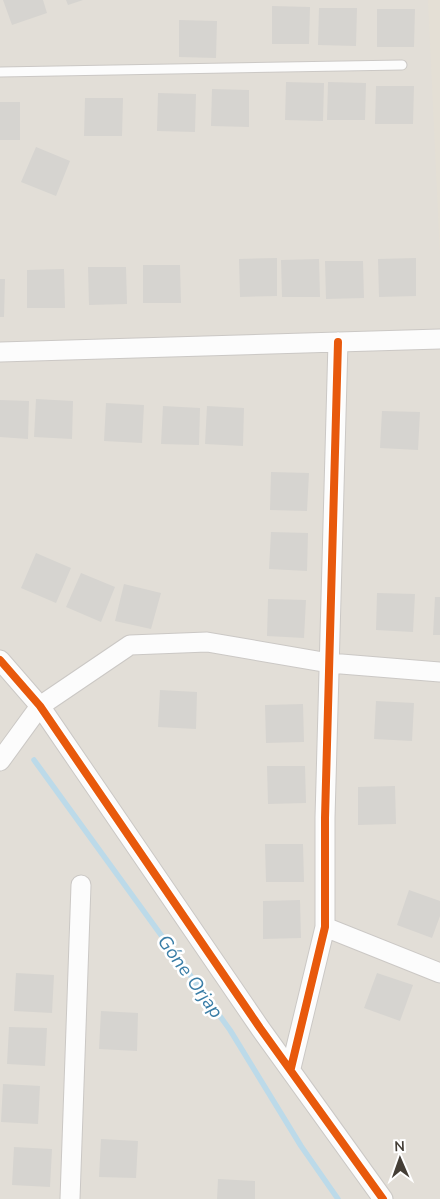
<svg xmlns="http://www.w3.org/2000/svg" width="440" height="1199" font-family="'Nunito Sans',sans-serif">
	<rect width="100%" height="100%" fill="#eeece9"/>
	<!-- residential -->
	<path fill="#e2ded7" d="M0,0H440V1199H0Z"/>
	<!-- education -->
	<path fill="#e4dfd5" d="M428,0H440V256Z"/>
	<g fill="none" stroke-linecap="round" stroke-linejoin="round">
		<!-- stream -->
		<path stroke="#bcdae9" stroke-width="5.5" d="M34,760L230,1030L301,1146L338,1199"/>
	</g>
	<!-- building -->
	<path fill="#d6d4d0" d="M3,0H43L47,13L12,25Z
		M66,0H83L68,5Z
		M272,6L310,7L309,44H272Z
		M319,8H357L356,46L318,45Z
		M377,9H415L414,47H377Z
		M179,20L217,21L216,58L179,57Z
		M286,82L324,83L323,121L285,120Z
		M328,82L366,83L365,120H327Z
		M376,86H414L413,124H375Z
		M212,89L249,90V127L211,126Z
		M158,93L196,94L195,132L157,131Z
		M85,98H123L122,136H84Z
		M0,102H20V140H0Z
		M36,147L70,161L56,196L21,182Z
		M277,258V296L240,297L239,259Z
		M416,258V296L379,297L378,259Z
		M319,259L320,297H282L281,260Z
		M325,261H363L364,298L326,299Z
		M143,265H180L181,303H143Z
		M88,267H126L127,304L89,305Z
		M64,269L65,308H27V270Z
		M0,279H5L4,317H0Z
		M36,399L73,401L72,439L34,437Z
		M0,400L29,401L28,439L0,437Z
		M106,403L144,405L142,443L104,441Z
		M163,406L200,408L199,445L161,444Z
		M207,406L244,408L243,446L205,444Z
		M382,411L420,412L418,450L380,448Z
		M271,472L309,473L307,511L270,510Z
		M271,532L308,533L307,571L269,569Z
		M36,553L71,568L56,603L21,588Z
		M81,573L115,587L101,622L66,607Z
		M124,584L161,593L151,629L115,621Z
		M377,593L415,594L413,632L376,630Z
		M435,597H440V635H433Z
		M268,599L306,600L304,638L267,636Z
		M160,690L197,692L196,729L158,727Z
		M376,701L414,703L412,741L374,739Z
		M303,704L304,742L266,743L265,705Z
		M267,766H305L306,803L268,804Z
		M395,786L396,824L358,825V787Z
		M265,844H303L304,882H266Z
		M409,890L440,901V916L432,938L397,925Z
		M300,900L301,938L263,939V901Z
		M16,973L54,975L52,1013L14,1011Z
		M377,973L413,985L400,1021L364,1008Z
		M101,1011L138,1013L137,1051L99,1049Z
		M9,1027L47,1028L45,1066L7,1064Z
		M3,1084L40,1086L38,1124L1,1122Z
		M101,1139L138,1141L136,1178L99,1177Z
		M14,1147L52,1149L50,1187L12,1185Z
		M218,1179L255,1181V1199H217Z"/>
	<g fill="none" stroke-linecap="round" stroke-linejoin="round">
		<!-- service casing -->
		<g stroke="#cbc8c5" stroke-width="11">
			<path id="service" d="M0,72L402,65"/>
		</g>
		<!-- minor casing -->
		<g stroke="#cbc8c5" stroke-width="21">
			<path id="minor" d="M0,352L440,339
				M0,660L40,706L260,1028L383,1199
				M0,761L40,706L130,645L207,642L329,663L440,672
				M325,927L440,973
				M291,1068L325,927V818L338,342
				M70,1199L81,885"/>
		</g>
		<!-- service -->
		<use href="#service" stroke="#fcfcfc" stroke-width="9"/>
		<!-- minor -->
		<use href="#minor" stroke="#fcfcfc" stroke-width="19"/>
		<!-- cycleway casing -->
		<g stroke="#fff" stroke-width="11">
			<path id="cycleway" d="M0,660L40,706L260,1028L383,1199
				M291,1068L325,927V818L338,342"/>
		</g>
		<!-- cycleway -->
		<use href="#cycleway" stroke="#e8590c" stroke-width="8"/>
	</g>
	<g text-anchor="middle" stroke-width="5" stroke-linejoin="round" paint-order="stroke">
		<!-- water labels -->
		<g font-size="19" font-style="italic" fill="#397da6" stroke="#fff">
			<text transform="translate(191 976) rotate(54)" y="7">Góne Orjap</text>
		</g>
	</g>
	<!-- north arrow -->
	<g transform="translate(400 1159) rotate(358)" stroke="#ffffff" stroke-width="4" paint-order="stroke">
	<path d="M0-4L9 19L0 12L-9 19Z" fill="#443e36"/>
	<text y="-8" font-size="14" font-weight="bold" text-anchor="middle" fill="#443e36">N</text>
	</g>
</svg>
